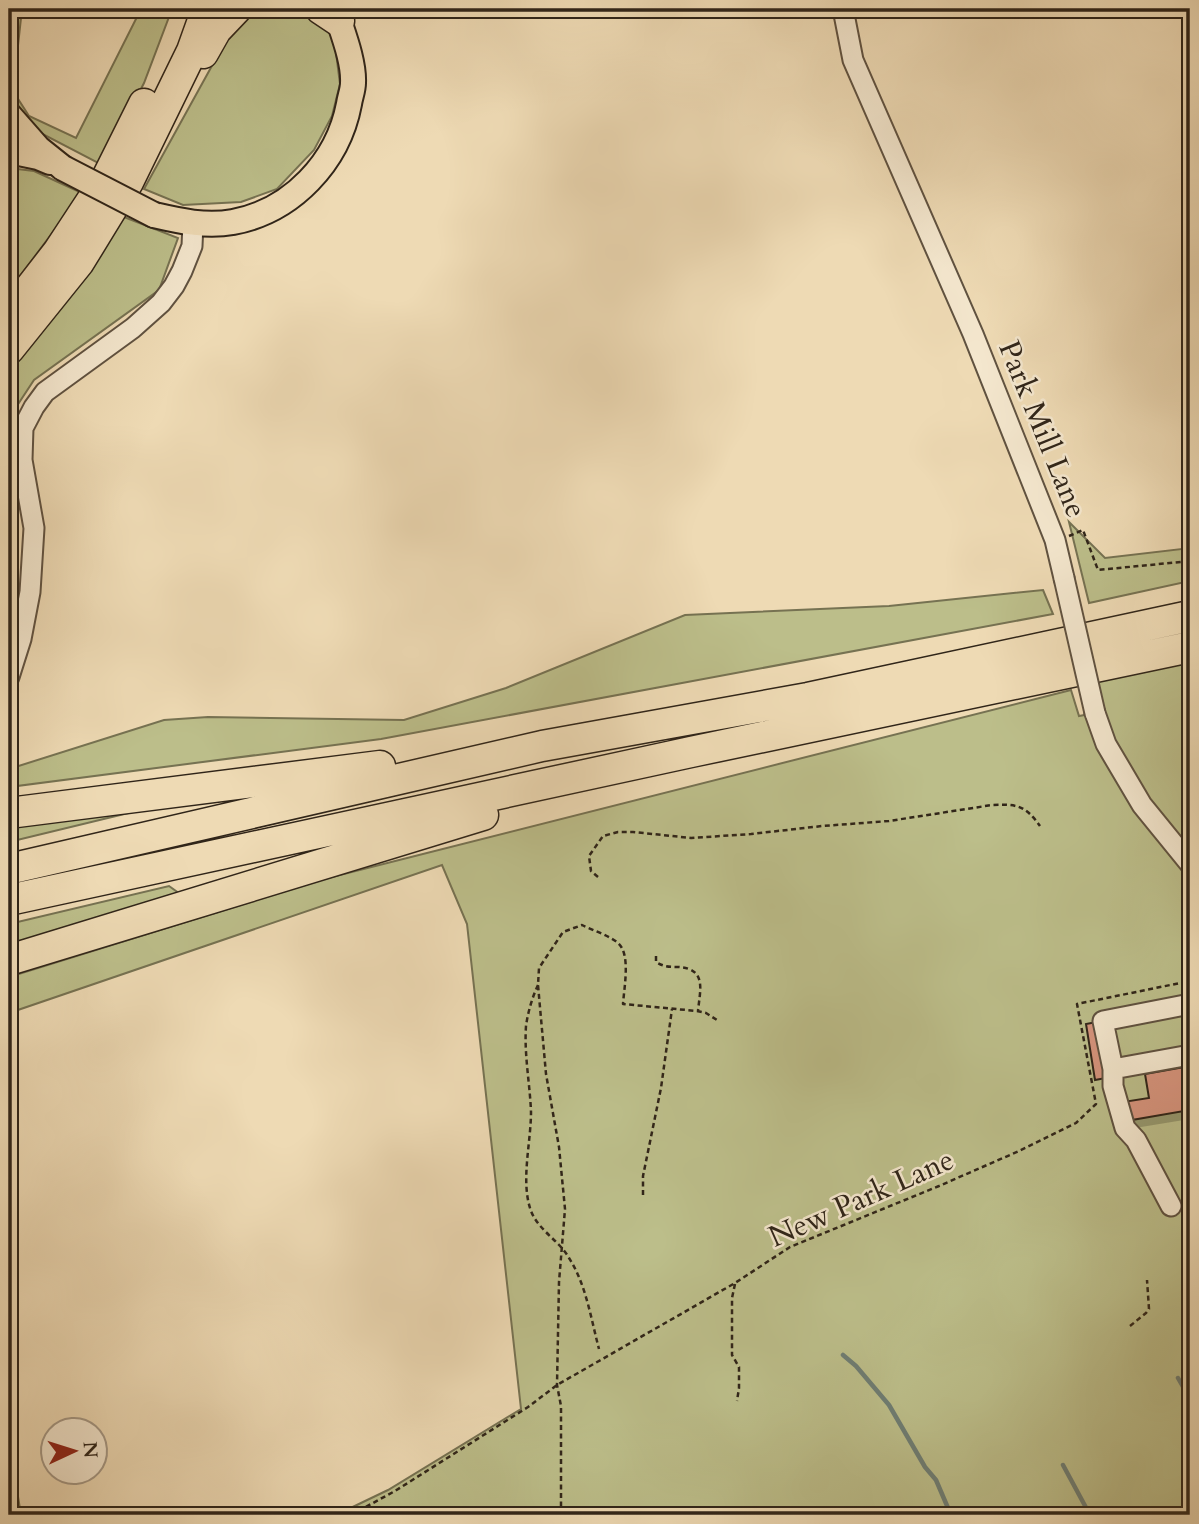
<svg xmlns="http://www.w3.org/2000/svg" width="1199" height="1524" font-family="Cardo,serif">
	<rect width="100%" height="100%" fill="#eedab4"/>
	<filter id="stains"><feTurbulence type="fractalNoise" baseFrequency=".00286" numOctaves="4"/><feColorMatrix values="0 0 0 0 .2 0 0 0 0 .09 0 0 0 0 .02 0 0 0 .5 -.17"/></filter>
	<radialGradient id="worn" r=".72"><stop offset=".6" stop-color="#630" stop-opacity="0"/><stop offset="1" stop-color="#630" stop-opacity=".3"/></radialGradient>
	<!-- green -->
	<path fill="#bcbe8a" stroke="#767252" stroke-width="2" d="M9,9H22L13,91L29,116L76,138L141,9H172L144,83L102,165L29,127L9,98Z
		M260,9H302L333,29L340,84L332,116L314,150L277,189L241,202L183,205L144,189L235,24Z
		M9,168L34,171L82,193L9,291Z
		M124,217L178,238L159,290L34,380L9,418V365Z
		M1069,522L1105,558L1190,548V581L1089,603Z
		M1043,590L1053,614L381,739L9,787V769L164,720L208,717L404,720L506,688L685,615L889,606Z
		M1190,658V853L1163,822L1111,738L1095,679Z
		M1071,690L1079,716L1095,713L1190,864V1515H336L388,1490L521,1409L467,924L442,865L9,1013V977L324,879Z
		M178,801L9,842V822Z
		M169,886L180,894L9,946V924Z
		M9,1462L13,1466L21,1515H9Z"/>
	<!-- shadow -->
	<path fill="#0003" d="M1190,1068V1119L1135,1128L1128,1121L1151,1099L1147,1076Z"/>
	<g fill="none" stroke-linecap="round" stroke-linejoin="round">
		<!-- stream -->
		<path stroke="#6f7e74" stroke-width="4.5" d="M843,1355L856,1366L889,1405L925,1467L936,1480L951,1515
			M1178,1378L1190,1399
			M1063,1465L1090,1515"/>
	</g>
	<!-- building -->
	<path fill="#d6947d" stroke="#302519" stroke-width="2" d="M1097,1022L1106,1078L1095,1080L1086,1024Z
		M1190,1066V1110L1126,1121L1123,1102L1149,1098L1145,1074Z"/>
	<g fill="none" stroke-linecap="round" stroke-linejoin="round">
		<!-- minor casing -->
		<g stroke="#605240" stroke-width="23">
			<path id="minor" d="M843,9L853,60L973,334L1055,540L1064,578
				M9,677L21,639L30,592L34,528L22,460L23,428L34,407L45,392L133,328L161,303L174,286L182,271L192,246L193,223
				M1095,713L1106,744L1142,805L1190,864
				M1190,1004L1103,1021L1113,1069L1190,1055
				M1113,1069V1086L1125,1128L1136,1140L1171,1206"/>
		</g>
		<!-- major casing -->
		<g stroke="#302519" stroke-width="28">
			<path id="major" d="M9,115L38,148L63,168
				M9,151L38,157L50,162
				M154,215C180,221 206,227 233,222C292,211 338,162 349,104C350,97 353,90 353,83C354,64 345,39 339,21"/>
		</g>
		<!-- highway casing -->
		<g stroke="#302519" stroke-width="33">
			<path id="highway" d="M321,9L339,21
				M203,53L216,30L236,9
				M9,315L58,252L108,176L144,104
				M9,349L79,262L128,182L192,51L207,9
				M9,813L380,766
				M9,869L542,746L808,698L1190,616
				M9,900L691,752L1190,647
				M9,960L483,815"/>
		</g>
		<!-- path -->
		<path stroke="#302519" stroke-width="2.5" stroke-dasharray="5 3.5" stroke-linecap="butt" d="M1069,536L1083,530L1098,570L1190,561
			M598,877L591,871L589,856L603,836L618,832H633L691,838L751,834L822,826L889,821L992,805C1017,804 1025,805 1040,826
			M656,956V962C664,967 670,967 679,967C707,969 700,990 698,1011
			M538,985C532,998 528,1012 526,1026C524,1055 530,1084 531,1112C531,1142 521,1179 530,1208C536,1229 559,1240 569,1258C586,1284 591,1319 599,1349
			M643,1195V1176L661,1088L672,1009
			M735,1284L732,1298V1355L739,1367V1388L737,1401
			M1130,1326L1146,1313L1149,1309L1147,1280
			M1187,1402L1190,1401
			M351,1515L395,1491L528,1407L557,1385L735,1283L790,1247L939,1186L1019,1151L1076,1123L1096,1104L1077,1004L1190,981
			M561,1515V1406L557,1385L559,1282L565,1209L559,1147L546,1074L538,985L539,968L563,932L582,925C592,930 610,936 618,943C631,954 624,988 623,1004L697,1011L706,1013L717,1020"/>
		<!-- minor -->
		<use href="#minor" stroke="#f4e7ce" stroke-width="19"/>
		<!-- major -->
		<use href="#major" stroke="#eedab4" stroke-width="24"/>
		<!-- highway -->
		<use href="#highway" stroke="#eedab4" stroke-width="30"/>
		<!-- minor-bridge casing -->
		<g stroke="#605240" stroke-width="23" stroke-linecap="butt">
			<path id="minor-bridge" d="M1064,578L1095,713"/>
		</g>
		<!-- major-bridge casing -->
		<g stroke="#302519" stroke-width="28" stroke-linecap="butt">
			<path id="major-bridge" d="M63,168L154,215"/>
		</g>
		<!-- minor-bridge -->
		<use href="#minor-bridge" stroke="#f4e7ce" stroke-width="19"/>
		<!-- major-bridge -->
		<use href="#major-bridge" stroke="#eedab4" stroke-width="24"/>
	</g>
	<g text-anchor="middle" stroke-width="5" stroke-linejoin="round" paint-order="stroke">
		<!-- street labels -->
		<g font-size="30" fill="#302519" stroke="#f4e7ce">
			<text transform="translate(1043 429) rotate(68)" y="10">Park Mill Lane</text>
			<text transform="translate(861 1198) rotate(-24)" y="10">New Park Lane</text>
		</g>
	</g>
	<!-- margin -->
	<rect width="1199" height="1524" fill="none" stroke="#eedab4" stroke-width="35"/>
	<rect x="10" y="10" width="1178" height="1503" fill="none" stroke="#302519" stroke-width="3.5"/>
	<rect x="18" y="18" width="1164" height="1489" fill="none" stroke="#302519" stroke-width="2"/>
	<!-- north arrow -->
	<g transform="translate(74 1451) rotate(86)"><circle r="33" fill="#f4e7ce" stroke="#a69986" stroke-width="2"/>
	<path d="M0-5L12 26L0 18L-12 26Z" fill="#8f2418"/>
	<text y="-10" font-size="19" font-weight="bold" text-anchor="middle" fill="#302519">N</text>
	</g>
	<rect width="100%" height="100%" filter="url(#stains)"/>
	<rect width="100%" height="100%" fill="url(#worn)"/>
</svg>
